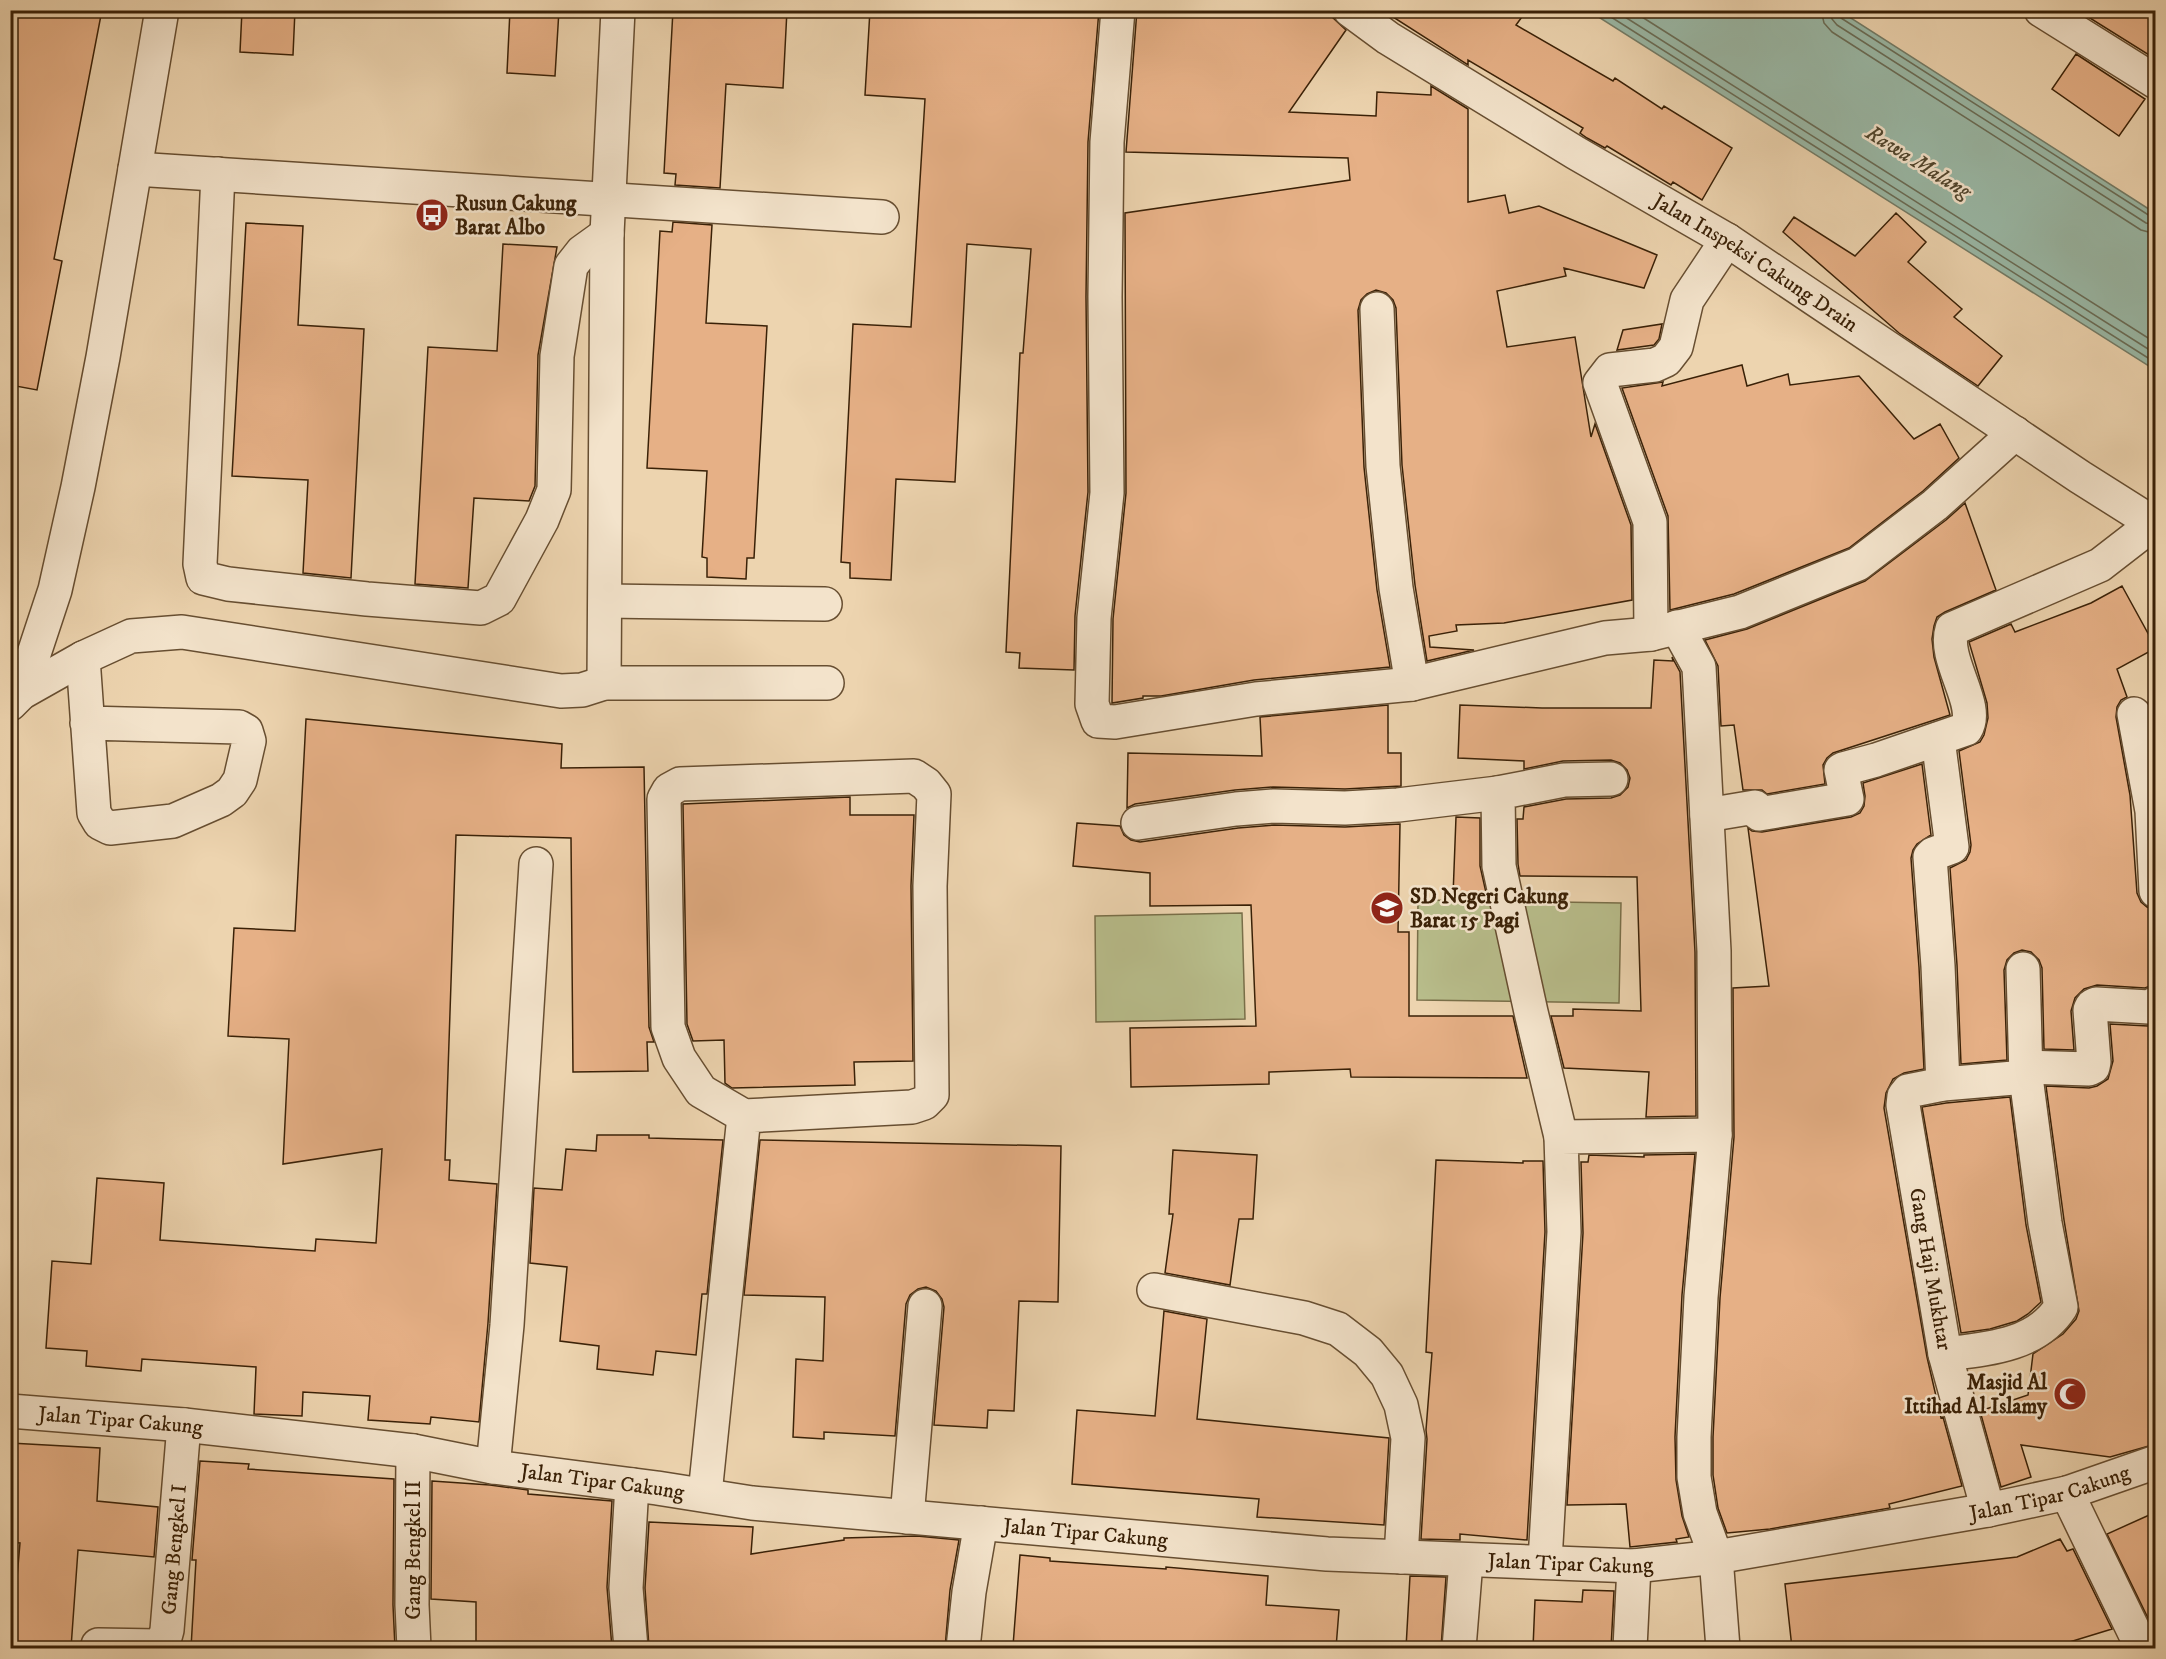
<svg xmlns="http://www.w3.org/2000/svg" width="2166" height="1659" font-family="'IM FELL DW Pica',serif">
	<rect width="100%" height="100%" fill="#edd4af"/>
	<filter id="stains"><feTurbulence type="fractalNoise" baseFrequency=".00333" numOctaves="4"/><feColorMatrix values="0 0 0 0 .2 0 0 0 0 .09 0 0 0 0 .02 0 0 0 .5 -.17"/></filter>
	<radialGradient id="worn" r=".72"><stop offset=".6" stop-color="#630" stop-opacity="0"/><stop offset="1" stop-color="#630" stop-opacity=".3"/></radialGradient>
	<!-- green -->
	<path fill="#b8bd8b" stroke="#796f49" stroke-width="1.5" d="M1418,900L1621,903L1619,1003L1417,1000Z
		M1242,913L1245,1019L1096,1022L1095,916Z"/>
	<!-- water -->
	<path fill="#9ab9a7" stroke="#747c67" stroke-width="1.5" d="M1589,11H1840L2155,213V370Z"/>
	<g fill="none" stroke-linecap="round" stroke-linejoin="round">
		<!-- shore -->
		<path stroke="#6a6d57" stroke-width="1.5" d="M1600,10L2156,363
			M1614,10L2156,354
			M1631,10L2156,343
			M1821,10L1824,23L1832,32L2141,230L2156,234
			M1830,10L1832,19L1837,25L2146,223L2156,225
			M1838,10L1841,18L2150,216L2156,217"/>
	</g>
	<!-- building -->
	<path fill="#e6b086" stroke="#3a2107" stroke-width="1.5" d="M10,10H102L54,259L62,261L37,390L10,385Z
		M242,10H295L293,55L240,52Z
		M510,10H559L555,76L507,73Z
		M673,10H787L783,88L726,84L720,188L675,185L676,174L664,173Z
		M870,10H1099L1088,142L1086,297L1088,492L1075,616L1074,670L1019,668L1020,653L1006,652L1020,353H1023L1031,249L967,244L955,482L896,479L891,580L850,578V563L841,562L853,324L911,327L925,99L865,95Z
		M1137,10H1332L1333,18L1346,30L1289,112L1376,116L1377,92L1431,95V86L1468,109V202L1505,195L1509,213L1539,206L1657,255L1644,288L1564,268L1566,276L1497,291L1507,347L1575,337L1591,437L1595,424L1631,525L1632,600L1504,623L1456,625L1457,631L1429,636L1430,647L1474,650L1427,661L1415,585L1402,465L1396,308L1393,300L1386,293L1376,290L1367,294L1361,300L1358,310L1364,467L1377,590L1390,667L1254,680L1161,696H1143V698L1112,703L1113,619L1126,493L1125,213L1350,180L1348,158L1126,152Z
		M1382,10H1527L1516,25L1613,81L1615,78L1662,109L1664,106L1732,148L1702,200L1673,182L1671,185L1607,146L1605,148L1587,138L1580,133L1583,128L1468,60V65Z
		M2077,10H2156V44L2149,55Z
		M2076,54L2145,99L2119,136L2052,89Z
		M1896,213L1926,242L1908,262L1962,309L1954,317L2002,356L1978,386L1899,333L1783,232L1794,217L1855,256Z
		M673,222L712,225L706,323L767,326L754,558H747L746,579L707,577V558L702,557L707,471L647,468L660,231L672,232Z
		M246,223L303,226L298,325L364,329L351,578L303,573L308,480L232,476Z
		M503,244L557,247L538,355L535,486L529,501L474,498L468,588L415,584L428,347L497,351Z
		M1662,324L1659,339L1654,345L1617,350L1623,330Z
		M1742,365L1747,386L1788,374L1790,385L1859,376L1914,439L1940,424L1959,458L1923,491L1849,548L1734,594L1670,610L1668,516L1622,388L1663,382L1662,386Z
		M1965,503L1996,590L1945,612L1937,617L1934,626L1932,639L1934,657L1950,715L1833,753L1827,758L1823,765L1825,784L1767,794L1762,790H1743L1734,725L1721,726L1718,666L1705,640L1747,629L1865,581L1946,520Z
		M2122,586L2156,648L2117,669L2127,697L2121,700L2117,707L2116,717L2130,795L2137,893L2141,902L2147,907L2152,909L2156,944V946H2151L2153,985L2145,988L2097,985L2084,989L2075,998L2071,1011L2074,1050L2044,1049L2042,968L2039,960L2031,952L2022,950L2014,953L2007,960L2004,970L2007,1060L1961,1064L1957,965L1950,868L1966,860L1970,852L1971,845L1959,751L1980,742L1984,735L1988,718L1987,703L1969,642L2011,624L2015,632L2091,603Z
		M1672,657L1680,672L1695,952L1696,1116L1646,1117L1649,1072L1564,1068L1551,1016H1573V1009L1641,1011L1637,877L1520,876L1518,864L1517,819H1523L1524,807L1566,799L1611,798L1620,795L1628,787L1630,778L1627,770L1620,763L1611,760L1563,761L1524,769V761L1458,758L1460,705L1542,708H1651L1654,660L1673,661Z
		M1388,705V753H1401V786L1345,789L1273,787L1235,790L1135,804L1127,808L1128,753L1262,756L1260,717Z
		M306,719L562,744L561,768L644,767L649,1027L654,1042H647L648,1071L573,1072L571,838L456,835L445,1160H450L449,1180L497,1184L488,1323L479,1422L431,1417L430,1424L368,1420L370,1396L303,1392L302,1416L254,1414L256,1367L142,1359L141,1371L86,1366L87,1351L46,1348L52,1261L91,1264L97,1178L164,1183L160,1240L315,1251L316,1239L376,1243L382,1149L283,1164L289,1039L228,1036L234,928L295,931Z
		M1922,764L1931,835L1917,844L1913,850L1911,858L1919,967L1924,1069L1904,1073L1893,1079L1886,1093L1884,1108L1927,1357L1941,1418L1943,1417L1962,1486L1889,1504L1890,1508L1770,1529L1727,1533L1718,1508L1713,1475V1437L1720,1298L1734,1137L1733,988L1769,986L1748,828L1752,831L1762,832L1851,817L1860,813L1864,806L1865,796L1863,783Z
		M850,797V815H914L911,886L913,1061L854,1062L855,1085L732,1088L725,1083L724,1040L693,1041L687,1024L683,804Z
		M1456,817L1480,818V866L1487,897L1453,896Z
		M1077,823L1120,826L1124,835L1131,840L1140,842L1238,828L1274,825L1345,827L1400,824L1398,932H1409V1016H1513L1527,1078L1351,1077L1350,1069L1269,1072V1084L1131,1087L1130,1028L1256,1026L1251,905L1150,906V873L1073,866Z
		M2110,1024L2148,1026L2156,1024V1444L2110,1457L2021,1445L2031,1477L2001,1487L1980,1411L2028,1395L2033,1354L2063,1334L2076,1319L2079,1311L2064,1220L2046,1086L2089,1088L2097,1086L2108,1079L2113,1061Z
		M2010,1097L2026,1225L2041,1302L2028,1314L2017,1321L1990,1329L1961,1333L1922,1107L1946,1103Z
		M597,1135H649V1138L723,1140L707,1294H702L696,1355L656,1351L653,1375L597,1369L599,1346L560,1341L567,1267L530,1263L534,1188L562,1190L566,1149L596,1151Z
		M760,1140L1061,1146L1058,1302L1019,1301L1014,1411L988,1410L987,1428L934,1425L944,1307L942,1299L936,1291L926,1287L918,1289L910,1295L906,1304L895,1436L824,1432V1439L793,1437L796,1359L823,1361L825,1297L744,1295Z
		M1173,1150L1257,1155L1253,1219H1239L1230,1285L1165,1273L1173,1214H1169Z
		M1695,1154L1682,1295L1675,1437L1676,1480L1682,1516L1689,1537L1676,1539L1677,1542L1630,1547L1626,1504L1567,1505L1583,1233L1581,1162H1588L1589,1155L1644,1157V1155Z
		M1436,1160L1523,1163V1161H1543L1545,1232L1527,1540L1460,1534V1540L1421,1539L1427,1439L1426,1430L1432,1353L1426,1352Z
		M1164,1311L1207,1319L1197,1419L1389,1438L1384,1525L1257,1517L1259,1499L1072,1484L1077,1410L1155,1416Z
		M10,1443L100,1448L97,1501L158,1507L154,1557L78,1550L71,1648H15L14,1613L20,1543L10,1542Z
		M200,1461L249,1464L248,1469L394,1479L393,1605L395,1648H273L238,1646V1648H191L196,1560H192Z
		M432,1481L490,1485L528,1490V1494L612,1501L607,1587L612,1648H476V1602L431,1599Z
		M2156,1512V1616L2148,1618L2107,1534Z
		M649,1522L753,1527L751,1554L844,1540V1538L917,1536L959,1540L950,1590L945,1648H649L645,1588Z
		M2060,1539L2067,1551L2073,1549L2112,1629L2050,1648H1792L1785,1584L2017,1557Z
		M1020,1555L1050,1558V1561L1166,1569V1567L1268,1576L1266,1605L1339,1610L1336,1648H1058L1013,1646Z
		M1410,1576L1446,1577L1441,1648H1406Z
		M1583,1590L1614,1591L1611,1648H1533L1535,1600L1582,1602Z"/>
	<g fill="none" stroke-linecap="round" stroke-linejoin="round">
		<!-- minor casing -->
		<g stroke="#674e31" stroke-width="36">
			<g id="minor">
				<path d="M1118,10L1107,142L1105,297L1107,493L1094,618L1092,704L1098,721L1115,722L1256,699L1412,684L1605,638L1651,634L1740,612L1858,564L1935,505L2015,433"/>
				<path id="s1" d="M1350,10L1388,38L1576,153L1727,240L2080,477L2156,525"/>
				<path d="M2041,10L2156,82"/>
				<path d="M135,169L882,217"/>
				<path d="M218,174L200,564L203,578L228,584L367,599L481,608L499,599L542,520L554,490L557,356L571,266L582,252L607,234"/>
				<path d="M1377,309L1383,466L1396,588L1412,684"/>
				<path d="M606,601L825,604"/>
				<path d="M1677,627L1699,667L1714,951L1715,1135L1701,1297L1694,1437V1477L1700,1513L1716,1557L1723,1648"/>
				<path d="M1651,634L1650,522L1600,383L1610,370L1655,365L1666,360L1676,347L1687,300L1727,240"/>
				<path d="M83,658L94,813L100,823L110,828L173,821L221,800L232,792L240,780L249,741L246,731L239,727L87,723"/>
				<path d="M604,683L607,234L618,10"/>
				<path d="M21,693L55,590L78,487L103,357L162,10"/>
				<path d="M10,704L21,693L83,658L131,636L182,632L561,691L582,690L604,683H827"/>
				<path d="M2134,714L2152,811L2156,891"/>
				<path d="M1938,739L1952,847L1933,854L1930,857L1938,966L1943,1084"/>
				<path d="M1707,815L1755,807L1759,814L1847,799L1841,770L1843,769L1876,760L1966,729C1981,705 1942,660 1952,629L2100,565L2153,524"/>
				<path d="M1138,823L1236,809L1274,806L1345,808L1398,805L1498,793"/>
				<path d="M2026,1067L2089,1069L2093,1067L2094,1062L2090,1010L2092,1006L2096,1004L2149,1007L2156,1003"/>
				<path d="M1561,1137L1531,1012L1499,866L1498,793L1564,780L1611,779"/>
				<path d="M1154,1290L1304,1318L1338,1329L1368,1352L1387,1375L1401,1405L1408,1438L1401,1557"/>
				<path d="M1945,1354C1987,1349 2036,1346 2061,1307L2045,1223L2026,1077L2023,969"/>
				<path id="s2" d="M10,1411L184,1425L413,1451L493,1467L657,1488L752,1503L1327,1554L1634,1566L1716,1557L1988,1510L2067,1493L2156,1462"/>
				<path d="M413,1451L412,1605L414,1648"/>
				<path d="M493,1467L507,1325L536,864"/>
				<path d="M2067,1493L2142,1648"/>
				<path d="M705,1494L744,1116L912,1107L924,1103L932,1095L930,886L934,794L926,784L914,776L680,784L669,790L664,799L668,1027L679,1058L701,1091L744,1116"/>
				<path d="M1988,1510L1945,1354L1903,1105L1904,1096L1908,1091L1943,1084L2026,1077"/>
				<path d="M907,1517L925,1306"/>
				<path d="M1545,1561L1564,1232L1561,1137L1715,1135"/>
				<path id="s3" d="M98,1645L158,1646L164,1641L167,1630L184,1425"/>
				<path d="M631,1648L626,1588L632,1485"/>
				<path d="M963,1648L969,1592L981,1523"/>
				<path d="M1459,1648L1466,1561"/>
				<path d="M1630,1648L1634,1566"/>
			</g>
		</g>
		<!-- minor -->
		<use href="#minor" stroke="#f3e3cb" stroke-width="33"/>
	</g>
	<!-- icons -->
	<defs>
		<g id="bus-disc" transform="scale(1.725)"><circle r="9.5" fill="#8f2418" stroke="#f3e3cb"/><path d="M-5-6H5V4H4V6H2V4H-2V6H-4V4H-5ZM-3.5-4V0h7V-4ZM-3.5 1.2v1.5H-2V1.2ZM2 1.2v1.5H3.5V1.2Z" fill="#fff"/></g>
		<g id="school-disc" transform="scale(1.725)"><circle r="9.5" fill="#8f2418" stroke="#f3e3cb"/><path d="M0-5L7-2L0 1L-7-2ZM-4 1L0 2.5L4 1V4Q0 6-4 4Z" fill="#fff"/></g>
		<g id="mosque-disc" transform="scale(1.725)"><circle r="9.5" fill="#8f2418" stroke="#f3e3cb"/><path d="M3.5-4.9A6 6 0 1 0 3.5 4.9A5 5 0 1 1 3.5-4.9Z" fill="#fff"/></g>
	</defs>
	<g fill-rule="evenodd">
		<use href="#bus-disc" x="432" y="215"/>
		<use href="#school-disc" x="1387" y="908"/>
		<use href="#mosque-disc" x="2070" y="1394"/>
	</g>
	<g text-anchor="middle" stroke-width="5" stroke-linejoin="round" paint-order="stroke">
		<!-- poi labels -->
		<g font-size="21" font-weight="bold" fill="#3a2107" stroke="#f3e3cb" text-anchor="start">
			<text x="455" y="210">Rusun Cakung<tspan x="455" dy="24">Barat Albo</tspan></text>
			<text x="1410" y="903">SD Negeri Cakung<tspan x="1410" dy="24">Barat 15 Pagi</tspan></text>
			<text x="2047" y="1389" text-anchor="end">Masjid Al<tspan x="2047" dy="24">Ittihad Al Islamy</tspan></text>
		</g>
		<!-- street labels -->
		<g font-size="21" fill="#3a2107" stroke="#f3e3cb">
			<text dy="7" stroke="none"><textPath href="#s1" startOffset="478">Jalan Inspeksi Cakung Drain</textPath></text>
			<text transform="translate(1931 1269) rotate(80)" y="7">Gang Haji Mukhtar</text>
			<text dy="7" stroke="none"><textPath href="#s2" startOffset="111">Jalan Tipar Cakung</textPath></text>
			<text dy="7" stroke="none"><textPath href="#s2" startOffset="597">Jalan Tipar Cakung</textPath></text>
			<text dy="7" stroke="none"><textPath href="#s2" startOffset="2055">Jalan Tipar Cakung</textPath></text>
			<text dy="7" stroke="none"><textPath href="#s2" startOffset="1083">Jalan Tipar Cakung</textPath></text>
			<text dy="7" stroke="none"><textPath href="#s3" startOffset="160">Gang Bengkel I</textPath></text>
			<text transform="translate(413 1550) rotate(-90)" y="7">Gang Bengkel II</text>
			<text dy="7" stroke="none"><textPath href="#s2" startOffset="1569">Jalan Tipar Cakung</textPath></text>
		</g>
		<!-- water labels -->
		<g font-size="22" font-style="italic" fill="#52472f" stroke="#f3e3cb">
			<text transform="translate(1919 161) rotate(32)" y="8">Rawa Malang</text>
		</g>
	</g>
	<!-- margin -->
	<rect width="2166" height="1659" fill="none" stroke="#edd4af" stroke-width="36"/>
	<rect x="12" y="12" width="2142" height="1635" fill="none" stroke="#3a2107" stroke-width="3"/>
	<rect x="18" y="18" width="2130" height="1623" fill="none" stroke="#3a2107" stroke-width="1.5"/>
	<rect width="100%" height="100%" filter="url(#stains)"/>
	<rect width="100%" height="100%" fill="url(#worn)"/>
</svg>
